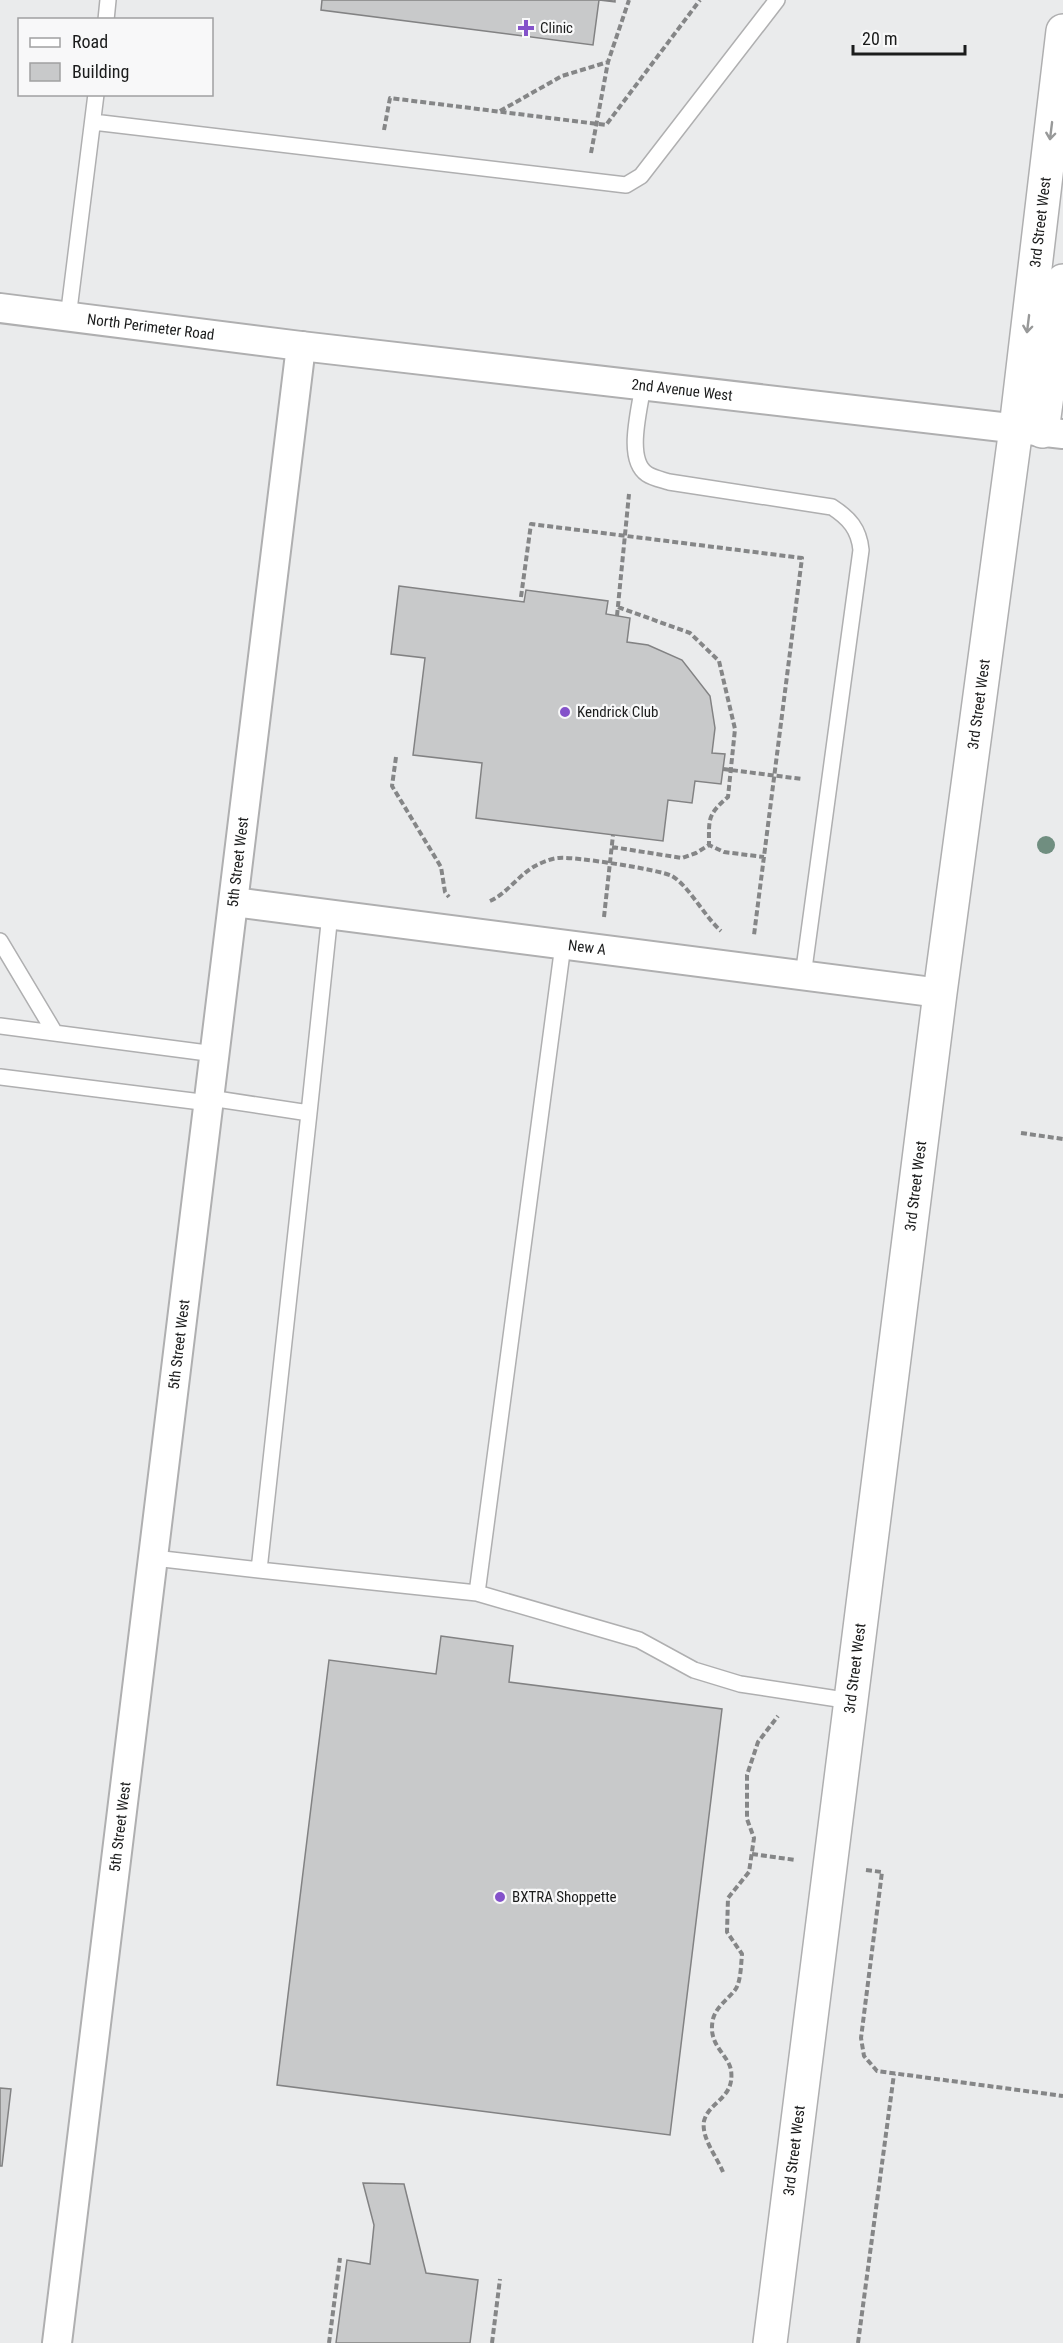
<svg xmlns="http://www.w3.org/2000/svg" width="1063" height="2343" font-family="'Roboto Condensed',sans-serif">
	<rect width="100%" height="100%" fill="#eaebec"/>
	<!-- building -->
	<path fill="#c8c9ca" stroke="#828283" stroke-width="1.5" d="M322,0H615V2L599,0L593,45L321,10Z
		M399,586L524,602L526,590L608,601L606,614L630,618L627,642L648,645L682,660L710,696L715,728L712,753L725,754L721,784L695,781L692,803L668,800L663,841L476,818L482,763L413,755L425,658L391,654Z
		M441,1636L513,1646L509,1682L722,1709L670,2135L277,2085L329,1660L436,1674Z
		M0,2088L11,2089L2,2166H0Z
		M363,2183L404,2184L426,2273L478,2280L470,2343H336L347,2260L370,2264L374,2225Z"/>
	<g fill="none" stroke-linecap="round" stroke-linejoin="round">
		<!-- lane casing -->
		<g stroke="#afafb0" stroke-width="18">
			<path id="lane" d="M106,20L108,0
				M93,122L626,185L641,176L777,0
				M68,318L96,94
				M643,385C640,409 625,459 647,474C653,478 663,480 669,482L832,507C849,518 859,529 861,550L803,976
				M0,941L55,1033
				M563,945L477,1593L639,1640L694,1670L740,1684L851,1701
				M0,1026L215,1054
				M0,1077L209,1103
				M309,1113L330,914
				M154,1558L259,1570L309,1113L210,1098
				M259,1570L477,1593"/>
		</g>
		<!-- street casing -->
		<g stroke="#afafb0" stroke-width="32">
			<g id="street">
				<path id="s1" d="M0,308L301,346L1063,434"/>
				<path id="s2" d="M234,902L940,993"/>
				<path id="s3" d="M57,2343L301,346"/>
			</g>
		</g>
		<!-- secondary casing -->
		<g stroke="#afafb0" stroke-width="36">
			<g id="secondary">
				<path d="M1042,431L1063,281"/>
				<path id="s4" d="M770,2343L940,993L1016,428L1063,31"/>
			</g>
		</g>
		<!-- path -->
		<path stroke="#858687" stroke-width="4" stroke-dasharray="6 3" stroke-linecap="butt" d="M500,111L562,76L608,62
			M384,130L390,98L606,125L700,0
			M591,153L608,62L629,0
			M521,597L531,524L802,558L754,935
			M618,607L690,633L719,661L735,729L728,797C707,815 709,819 709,845
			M617,616L629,494
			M396,757L392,786L441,867L445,892L449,897
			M723,769L802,779
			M612,847L682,858L696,853L709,845L724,852L764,857
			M490,901C508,893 520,873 537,865C543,862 553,858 559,858C572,856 662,870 672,876C688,885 705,917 721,931
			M604,917L613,835
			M1021,1133L1063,1139
			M752,1854L796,1860
			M866,1870L882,1872L861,2038L864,2056L877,2071L1063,2096
			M723,2172C717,2157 701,2138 704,2121C709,2101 735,2099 731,2070C728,2054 707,2045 713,2019C716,2007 728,1999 735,1990C741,1982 741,1964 742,1954L727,1932L728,1898L749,1872L754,1838L747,1819V1775L758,1742L778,1716
			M329,2343L340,2258
			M492,2343L500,2279
			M858,2343L894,2074"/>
		<!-- lane -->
		<use href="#lane" stroke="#fff" stroke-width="15"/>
		<!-- street -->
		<use href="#street" stroke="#fff" stroke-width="28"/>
		<!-- secondary -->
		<use href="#secondary" stroke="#fff" stroke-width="33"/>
	</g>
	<!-- trees -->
	<circle fill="#708e80" cx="1046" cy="845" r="9"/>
	<!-- one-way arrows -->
	<defs><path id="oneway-shaft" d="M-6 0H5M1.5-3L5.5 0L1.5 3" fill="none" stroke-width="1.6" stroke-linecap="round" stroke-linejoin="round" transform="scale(1.5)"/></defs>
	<g stroke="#989999">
		<use href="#oneway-shaft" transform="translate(1051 131) rotate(97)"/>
		<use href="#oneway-shaft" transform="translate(1028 324) rotate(97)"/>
	</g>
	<!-- markers -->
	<g fill="#8452ca" stroke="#f8f8f9" stroke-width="2">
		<path d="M523 19h6v6h6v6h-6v6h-6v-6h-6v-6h6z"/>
		<circle cx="565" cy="712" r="6"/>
		<circle cx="500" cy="1897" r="6"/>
	</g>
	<g text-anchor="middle" stroke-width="4.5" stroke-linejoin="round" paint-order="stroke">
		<!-- poi labels -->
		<g font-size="15" fill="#1b1c1c" stroke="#f8f8f9" text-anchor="start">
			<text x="540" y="33">Clinic</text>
			<text x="577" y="717">Kendrick Club</text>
			<text x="512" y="1902">BXTRA Shoppette</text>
		</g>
		<!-- street labels -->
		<g font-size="15" fill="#1b1c1c" stroke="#f8f8f9">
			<text dy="5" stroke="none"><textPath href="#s4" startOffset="2138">3rd Street West</textPath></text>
			<text dy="5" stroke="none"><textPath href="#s1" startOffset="152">North Perimeter Road</textPath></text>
			<text dy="5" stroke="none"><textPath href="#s1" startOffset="687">2nd Avenue West</textPath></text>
			<text dy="5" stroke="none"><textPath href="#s4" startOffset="1652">3rd Street West</textPath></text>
			<text dy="5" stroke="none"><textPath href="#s3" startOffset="1492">5th Street West</textPath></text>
			<text dy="5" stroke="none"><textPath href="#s2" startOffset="356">New A</textPath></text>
			<text dy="5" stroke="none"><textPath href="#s4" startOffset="1166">3rd Street West</textPath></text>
			<text dy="5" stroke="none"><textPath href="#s3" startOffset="1006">5th Street West</textPath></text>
			<text dy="5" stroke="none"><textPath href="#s4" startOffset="680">3rd Street West</textPath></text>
			<text dy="5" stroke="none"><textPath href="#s3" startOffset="520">5th Street West</textPath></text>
			<text dy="5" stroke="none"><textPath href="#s4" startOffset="194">3rd Street West</textPath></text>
		</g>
	</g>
	<!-- legend -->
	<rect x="18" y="18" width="195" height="78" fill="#f8f8f9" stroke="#a0a0a1" stroke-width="1.5"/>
	<rect x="30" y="38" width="30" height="9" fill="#ffffff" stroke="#a0a0a1" stroke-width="1.5"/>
	<text x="72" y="48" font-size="18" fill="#1b1c1c">Road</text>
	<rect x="30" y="63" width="30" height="18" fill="#c8c9ca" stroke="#a0a0a1" stroke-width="1.5"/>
	<text x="72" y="78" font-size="18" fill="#1b1c1c">Building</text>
	<!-- scale -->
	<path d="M853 45v9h112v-9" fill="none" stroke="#1b1c1c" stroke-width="3"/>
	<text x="862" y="45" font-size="18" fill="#1b1c1c" stroke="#f8f8f9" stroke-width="4.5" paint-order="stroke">20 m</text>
</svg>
